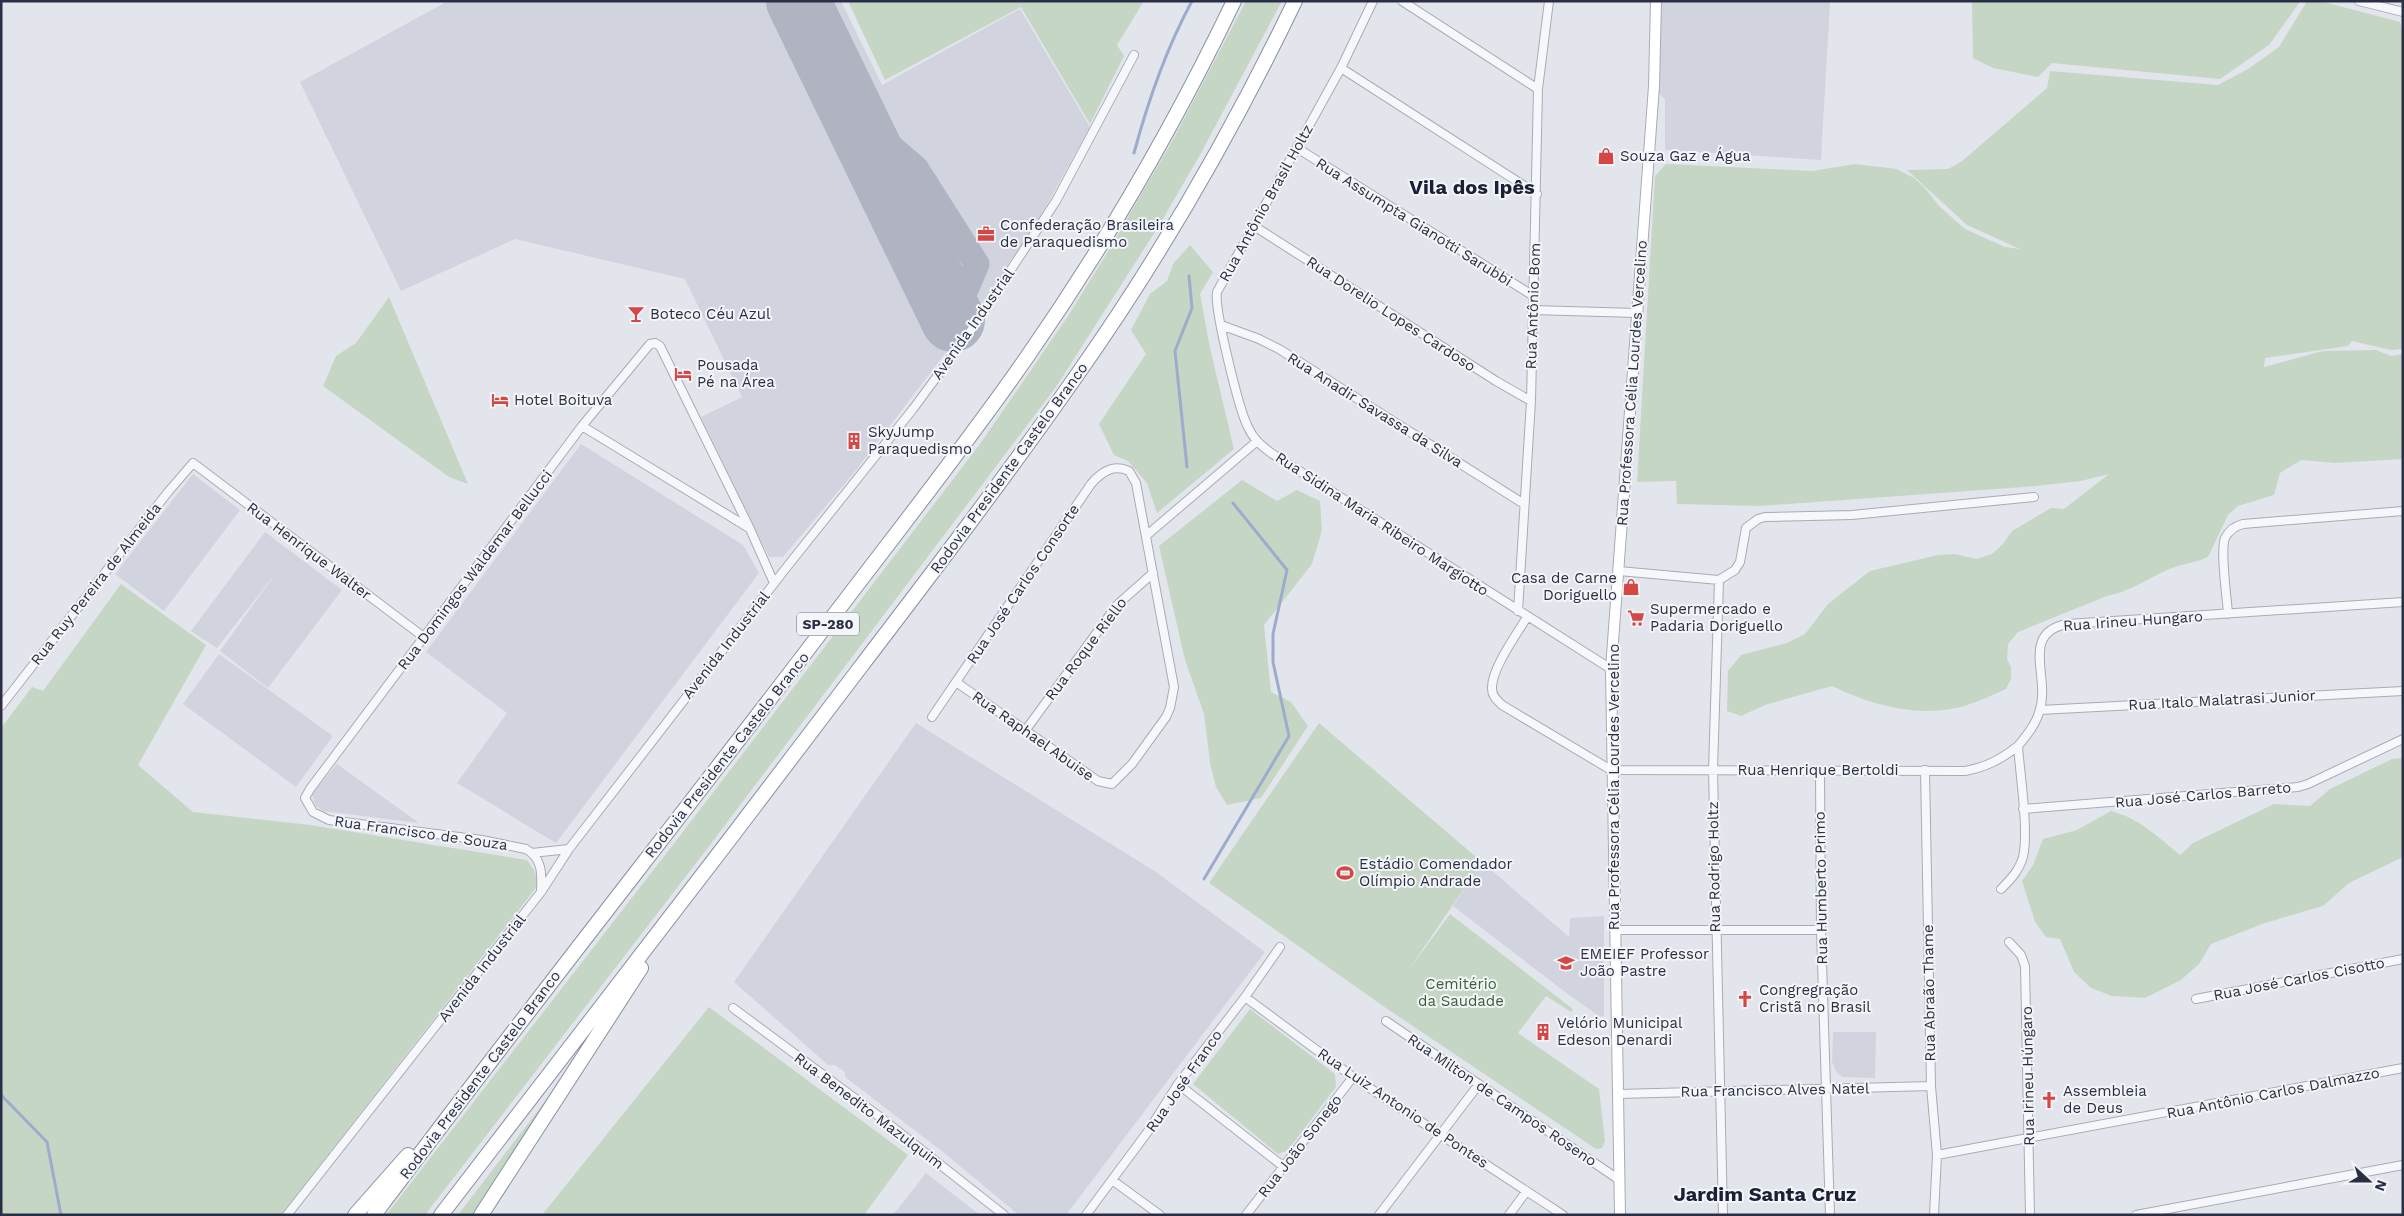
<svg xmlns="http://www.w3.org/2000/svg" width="2404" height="1216" font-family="'Work Sans',sans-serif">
	<rect width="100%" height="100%" fill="#e3e5ec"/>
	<!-- built -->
	<path fill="#d1d4de" d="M448,1H841L882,85L1020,9L1090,127L1044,210L975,314L857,469L783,557H769L701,417L742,397L685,279L515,239L401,291L300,82Z
		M1660,1H1830L1821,160L1665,150V99L1657,91Z
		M581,444L743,545L759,573L556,843L457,783L507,713L426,652Z
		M193,474L240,510L164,611L115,574Z
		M265,532L342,590L268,688L220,651L278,570L217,648L191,631Z
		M219,654L333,736L296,787L183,704Z
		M916,723L1156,872L1265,952L1066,1215H1019L943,1152L845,1077V1072L835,1065H828L734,982Z
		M337,764L419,823L323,811L315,805L312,794Z
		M1482,862L1569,937L1570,918L1604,916V1016L1600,1017L1561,989L1453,906Z
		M1833,1032H1876L1875,1078L1842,1077L1836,1071L1832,1062Z
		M926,1173L980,1215H893Z"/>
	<!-- green -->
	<path fill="#c6d6c4" d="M848,1H1144L1117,45L1124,56L1090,124L1021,7L885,80Z
		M1246,1H1282L1201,153L1160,224L1056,387L710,845L425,1215H386L679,837L980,444L1068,316L1104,258L1174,138Z
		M1972,1H2299L2300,2L2269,45L2220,79L2052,63L2038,77L1993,68L1973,58Z
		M2307,1H2320L2400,22L2403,31V349L2391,350L2352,341L2348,346L2265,358L2264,367L2323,351L2376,350L2391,356L2403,354V459L2335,463L2301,460L2280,473L2274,495L2238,506L2228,515L2208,557C2195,563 2181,564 2167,570C2147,579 2129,592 2107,596L2018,632L2008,644L2007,659L2011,667V679L2006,689C1994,694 1982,700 1970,704C1925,720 1873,706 1832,686L1765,705L1741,716L1727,711L1728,671L1741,655L1787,643L1805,634L1828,604L1870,571L1938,555L1954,554L1977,559L1992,554L2003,544L2012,531L2051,508L2064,509L2109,474L2081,481L2036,486L1760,506L1677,504L1676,481L1637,482L1655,176L1666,164L1812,171L1855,164L1897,169L1914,178L1924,187L1939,206L1965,229L2005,247L2020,249L1967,225L1907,170L1948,169L1961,162L2047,88L2050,71L2218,85L2248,69L2279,47Z
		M1190,245L1213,272L1200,294L1210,348L1234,449L1157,513L1147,483L1128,461L1114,455L1099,424L1146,354L1131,330L1150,294L1167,281L1173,264Z
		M389,297L468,484L449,477L323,386L336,356L356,343Z
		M1242,480L1277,501L1297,490L1320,501L1322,530L1312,564L1264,625L1271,692L1291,702L1308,726L1261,798L1227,805L1216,787L1210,763L1204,714L1185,660L1159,546Z
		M121,584L206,645L138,765L193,812L310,825L527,860C534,870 540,876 535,889L281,1215H1V728L32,687L43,691Z
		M1319,723L1482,862L1408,971L1450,914L1573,1009L1571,1012L1546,996L1518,1033L1599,1089L1605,1141L1602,1148L1596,1149L1383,1006L1209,883Z
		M2403,758V857L2349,883L2323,906L2265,923L2211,944L2199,964L2181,980L2145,998L2112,996L2091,988L2074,972L2060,939L2046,937L2035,922L2022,881L2033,865L2043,839L2077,830L2111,811C2139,818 2158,837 2180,855L2193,843L2274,804L2310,806L2330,789L2392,759Z
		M709,1007L908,1155L864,1215H542Z
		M1250,1009L1335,1074L1336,1087L1288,1150L1278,1154L1193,1084Z
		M556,1087L476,1215H458Z"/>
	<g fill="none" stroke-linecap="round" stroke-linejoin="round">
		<!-- stream -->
		<path stroke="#9daccd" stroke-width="3" d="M1134,153C1148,101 1166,49 1192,1
			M1187,467L1175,351L1192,308L1189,276
			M1204,879L1289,736L1273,662V634L1287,570L1233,503
			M1,1095L47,1142L61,1215"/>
		<!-- taxiway -->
		<path stroke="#b0b3c1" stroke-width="25" d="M859,126L888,144L916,168L977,264L953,320
			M914,238L926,183"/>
		<!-- runway -->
		<path stroke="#b0b3c1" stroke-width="64" d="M798,1L953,320"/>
		<!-- street casing -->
		<g stroke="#a8abb7" stroke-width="10">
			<path id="street" d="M1373,1L1341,68L1217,292C1214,309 1239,410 1248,427C1253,439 1261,445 1271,453L1611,669
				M1402,1L1538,89
				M2359,1L2403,12
				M1341,68L1537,194
				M1297,148L1532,295
				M1254,226L1496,381L1531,401
				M1532,310L1637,313
				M1221,325L1259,339L1279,349L1524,504
				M582,426L749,528
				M1147,535L1256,442
				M1619,571L1719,580L1735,570L1740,562L1746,528L1758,519L1765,517L1852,515L2034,497
				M1719,580L1713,770L1723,1215
				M1518,611L1531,401L1538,89L1549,1
				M2228,614C2227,598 2220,551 2225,538C2229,530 2235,526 2243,524L2403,511
				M1527,617C1517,634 1491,669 1492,689C1492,696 1497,700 1502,705L1611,770L1965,771C1987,767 2001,759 2018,746
				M1,706L168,492L193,463L425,638
				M2040,710L2403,691
				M932,717L1091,484C1102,471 1114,464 1129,471L1136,483L1174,687L1170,708L1166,717L1132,764L1112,784L1098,781L956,682
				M1025,731L1117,605L1153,573
				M1925,770L1931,1086L1937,1155L1934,1215
				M1820,771L1821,930L1830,1215
				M2023,809L2298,787L2308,784L2403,739
				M532,853L569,849
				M2001,889C2010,880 2019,871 2023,857C2029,831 2020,775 2018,746C2027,735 2037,723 2040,709C2050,677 2020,633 2067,624L2403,602
				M541,890C542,873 542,858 526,849L482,840L329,820L313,812L305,798L310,789L582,426L650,344L655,343L660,346L750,529L774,583
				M1615,930H1821
				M2009,942L2021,955L2025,966L2030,1215
				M1245,997L1353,1077L1563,1215
				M2196,999L2403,959
				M733,1008L876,1114L1004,1215
				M1386,1021L1618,1179
				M1178,1084L1284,1167
				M1619,1094L1931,1086
				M1937,1155L2403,1068
				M1112,1180L1160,1215
				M287,1215L541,892L569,849L786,568L913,409L972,329L1056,201L1134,55
				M1086,1215L1149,1130L1178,1084L1245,997L1280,947
				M1246,1215L1353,1077
				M1379,1215L1479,1084
				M1509,1215L1526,1192
				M2136,1215L2403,1165"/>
		</g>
		<!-- secondary casing -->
		<g stroke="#a8abb7" stroke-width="12">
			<path id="secondary" d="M1620,1215L1611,669L1654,86L1656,1"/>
		</g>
		<!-- highway casing -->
		<g stroke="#8a90a3" stroke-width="16">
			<path id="highway" d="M355,1215L408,1155
				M374,1215C522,1017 676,823 825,627C893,537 963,449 1027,357C1105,245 1175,124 1234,1
				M441,1215C581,1033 721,852 859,669C933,572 1007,475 1077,375C1158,260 1234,128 1295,1
				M481,1215L641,968"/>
		</g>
		<!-- street -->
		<use href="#street" stroke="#f6f7fa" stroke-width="8"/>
		<!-- secondary -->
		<use href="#secondary" stroke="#fff" stroke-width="10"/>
		<!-- highway -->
		<use href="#highway" stroke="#fff" stroke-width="14"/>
	</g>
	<!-- icons -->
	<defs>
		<g id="shop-bare" transform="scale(1.35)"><path d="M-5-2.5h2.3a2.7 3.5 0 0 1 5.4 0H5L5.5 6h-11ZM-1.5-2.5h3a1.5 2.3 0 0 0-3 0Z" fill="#d44745" stroke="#f3f5f9" stroke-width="2.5" paint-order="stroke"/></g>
		<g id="office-bare" transform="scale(1.35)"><path d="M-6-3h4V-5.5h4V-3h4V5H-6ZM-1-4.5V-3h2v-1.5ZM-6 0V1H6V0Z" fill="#d44745" stroke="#f3f5f9" stroke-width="2.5" paint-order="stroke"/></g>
		<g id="bar-bare" transform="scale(1.35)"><path d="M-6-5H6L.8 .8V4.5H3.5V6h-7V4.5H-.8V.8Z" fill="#d44745" stroke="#f3f5f9" stroke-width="2.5" paint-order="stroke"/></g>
		<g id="hotel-bare" transform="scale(1.35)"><path d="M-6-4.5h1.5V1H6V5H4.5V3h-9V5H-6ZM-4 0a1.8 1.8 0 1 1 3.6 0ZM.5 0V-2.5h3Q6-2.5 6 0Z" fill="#d44745" stroke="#f3f5f9" stroke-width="2.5" paint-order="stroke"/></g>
		<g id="building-bare" transform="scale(1.35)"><path d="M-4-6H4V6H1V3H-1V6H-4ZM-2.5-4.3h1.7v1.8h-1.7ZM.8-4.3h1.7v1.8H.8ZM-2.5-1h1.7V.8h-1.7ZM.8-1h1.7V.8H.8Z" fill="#d44745" stroke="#f3f5f9" stroke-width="2.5" paint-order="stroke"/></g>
		<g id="supermarket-bare" transform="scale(1.35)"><path d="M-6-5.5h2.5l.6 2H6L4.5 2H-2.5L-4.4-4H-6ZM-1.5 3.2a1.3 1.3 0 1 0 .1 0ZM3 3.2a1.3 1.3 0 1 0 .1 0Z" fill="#d44745" stroke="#f3f5f9" stroke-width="2.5" paint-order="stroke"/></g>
		<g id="stadium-bare" transform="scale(1.35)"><path d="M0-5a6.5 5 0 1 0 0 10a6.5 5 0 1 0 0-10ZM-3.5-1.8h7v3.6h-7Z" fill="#d44745" stroke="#f3f5f9" stroke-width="2.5" paint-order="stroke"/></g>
		<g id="school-bare" transform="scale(1.35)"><path d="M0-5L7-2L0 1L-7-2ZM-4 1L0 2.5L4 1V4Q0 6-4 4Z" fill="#d44745" stroke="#f3f5f9" stroke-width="2.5" paint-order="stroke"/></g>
		<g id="church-bare" transform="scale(1.35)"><path d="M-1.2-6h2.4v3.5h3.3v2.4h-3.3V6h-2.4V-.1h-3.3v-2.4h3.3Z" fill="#d44745" stroke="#f3f5f9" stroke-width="2.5" paint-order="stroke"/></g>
	</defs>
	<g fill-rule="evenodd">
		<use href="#shop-bare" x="1606" y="156"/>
		<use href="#office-bare" x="986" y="234"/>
		<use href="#bar-bare" x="636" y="314"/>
		<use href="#hotel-bare" x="683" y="374"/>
		<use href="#hotel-bare" x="500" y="400"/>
		<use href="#building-bare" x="854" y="441"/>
		<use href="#shop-bare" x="1631" y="587"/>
		<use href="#supermarket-bare" x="1636" y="618"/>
		<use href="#stadium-bare" x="1345" y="873"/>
		<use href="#school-bare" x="1566" y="963"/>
		<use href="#church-bare" x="1745" y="999"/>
		<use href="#building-bare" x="1543" y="1032"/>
		<use href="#church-bare" x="2049" y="1100"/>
	</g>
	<g text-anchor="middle" stroke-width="4" stroke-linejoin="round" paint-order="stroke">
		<!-- shield labels -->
		<rect fill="#f3f5f9" stroke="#666a7b" stroke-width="1" x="797" y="612.5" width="62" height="23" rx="4"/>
		<g font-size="14" font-weight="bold" fill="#2a2f45">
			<text x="828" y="629">SP-280</text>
		</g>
		<!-- poi labels -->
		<g font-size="15" fill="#2a2f45" stroke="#f3f5f9" text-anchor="start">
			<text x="1620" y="161">Souza Gaz e Água</text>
			<text x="1000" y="230">Confederação Brasileira<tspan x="1000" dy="17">de Paraquedismo</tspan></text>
			<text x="650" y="319">Boteco Céu Azul</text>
			<text x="697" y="370">Pousada<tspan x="697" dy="17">Pé na Área</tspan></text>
			<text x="514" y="405">Hotel Boituva</text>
			<text x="868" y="437">SkyJump<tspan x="868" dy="17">Paraquedismo</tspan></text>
			<text x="1617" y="583" text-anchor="end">Casa de Carne<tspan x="1617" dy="17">Doriguello</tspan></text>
			<text x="1650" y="614">Supermercado e<tspan x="1650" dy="17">Padaria Doriguello</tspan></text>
			<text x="1359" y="869">Estádio Comendador<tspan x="1359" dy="17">Olímpio Andrade</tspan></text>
			<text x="1580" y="959">EMEIEF Professor<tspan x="1580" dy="17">João Pastre</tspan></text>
			<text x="1759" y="995">Congregração<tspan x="1759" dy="17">Cristã no Brasil</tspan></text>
			<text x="1557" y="1028">Velório Municipal<tspan x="1557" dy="17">Edeson Denardi</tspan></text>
			<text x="2063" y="1096">Assembleia<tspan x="2063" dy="17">de Deus</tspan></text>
		</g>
		<!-- street labels -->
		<g font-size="15" fill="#2a2f45" stroke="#f3f5f9">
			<text transform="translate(1266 203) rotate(-61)" y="5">Rua Antônio Brasil Holtz</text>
			<text transform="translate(1414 222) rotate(32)" y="5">Rua Assumpta Gianotti Sarubbi</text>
			<text transform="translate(1533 306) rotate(-88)" y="5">Rua Antônio Bom</text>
			<text transform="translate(1391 314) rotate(33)" y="5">Rua Dorelio Lopes Cardoso</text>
			<text transform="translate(973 324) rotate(-55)" y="5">Avenida Industrial</text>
			<text transform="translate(1632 383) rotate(-86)" y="5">Rua Professora Célia Lourdes Vercelino</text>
			<text transform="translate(1375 410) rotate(32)" y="5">Rua Anadir Savassa da Silva</text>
			<text transform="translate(1009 468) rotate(-54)" y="5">Rodovia Presidente Castelo Branco</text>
			<text transform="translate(1382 524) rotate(33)" y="5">Rua Sidina Maria Ribeiro Margiotto</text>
			<text transform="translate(309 551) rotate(37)" y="5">Rua Henrique Walter</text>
			<text transform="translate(475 570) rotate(-53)" y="5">Rua Domingos Waldemar Bellucci</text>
			<text transform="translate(96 584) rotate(-52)" y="5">Rua Ruy Pereira de Almeida</text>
			<text transform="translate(1023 584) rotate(-56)" y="5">Rua José Carlos Consorte</text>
			<text transform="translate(2133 621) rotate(-4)" y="5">Rua Irineu Hungaro</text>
			<text transform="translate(726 645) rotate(-52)" y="5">Avenida Industrial</text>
			<text transform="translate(1086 649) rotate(-53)" y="5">Rua Roque Riello</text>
			<text transform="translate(2222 700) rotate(-3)" y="5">Rua Italo Malatrasi Junior</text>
			<text transform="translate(1033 736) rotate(35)" y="5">Rua Raphael Abuise</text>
			<text transform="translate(727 755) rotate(-52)" y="5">Rodovia Presidente Castelo Branco</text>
			<text x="1818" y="775">Rua Henrique Bertoldi</text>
			<text transform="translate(1614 787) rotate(-90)" y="5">Rua Professora Célia Lourdes Vercelino</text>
			<text transform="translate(2203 795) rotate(-5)" y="5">Rua José Carlos Barreto</text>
			<text transform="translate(421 833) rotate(8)" y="5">Rua Francisco de Souza</text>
			<text transform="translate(1714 867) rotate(-91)" y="5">Rua Rodrigo Holtz</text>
			<text transform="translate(1821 888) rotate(-91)" y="5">Rua Humberto Primo</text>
			<text transform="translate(482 968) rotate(-52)" y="5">Avenida Industrial</text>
			<text transform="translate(2299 979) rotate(-11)" y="5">Rua José Carlos Cisotto</text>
			<text transform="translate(1929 993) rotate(-91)" y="5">Rua Abraão Thame</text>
			<text transform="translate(480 1075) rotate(-53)" y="5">Rodovia Presidente Castelo Branco</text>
			<text transform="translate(2028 1076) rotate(-91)" y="5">Rua Irineu Húngaro</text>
			<text transform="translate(1184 1081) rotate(-55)" y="5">Rua José Franco</text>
			<text transform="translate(1775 1090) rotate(-1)" y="5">Rua Francisco Alves Natel</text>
			<text transform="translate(2273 1093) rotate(-11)" y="5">Rua Antônio Carlos Dalmazzo</text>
			<text transform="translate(1502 1100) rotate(34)" y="5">Rua Milton de Campos Roseno</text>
			<text transform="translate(1403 1108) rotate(34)" y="5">Rua Luiz Antonio de Pontes</text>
			<text transform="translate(869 1111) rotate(37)" y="5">Rua Benedito Mazulquim</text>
			<text transform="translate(1300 1146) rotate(-52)" y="5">Rua João Sonego</text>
		</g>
		<!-- park labels -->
		<g font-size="15" fill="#386137" stroke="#f3f5f9">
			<text x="1461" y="989">Cemitério<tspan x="1461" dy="17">da Saudade</tspan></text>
		</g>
		<!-- district labels -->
		<g font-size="20" font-weight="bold" fill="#1c2036" stroke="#f3f5f9">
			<text x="1472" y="194">Vila dos Ipês</text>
			<text x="1765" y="1201">Jardim Santa Cruz</text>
		</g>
	</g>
	<!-- border -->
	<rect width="2404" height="1216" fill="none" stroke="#2a2f45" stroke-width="5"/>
	<!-- north arrow -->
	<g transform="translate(2369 1181) rotate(111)" stroke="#f3f5f9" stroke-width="4" paint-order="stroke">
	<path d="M0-4L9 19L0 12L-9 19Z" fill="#2a2f45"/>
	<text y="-8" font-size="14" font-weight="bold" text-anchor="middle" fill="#2a2f45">N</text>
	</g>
</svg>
